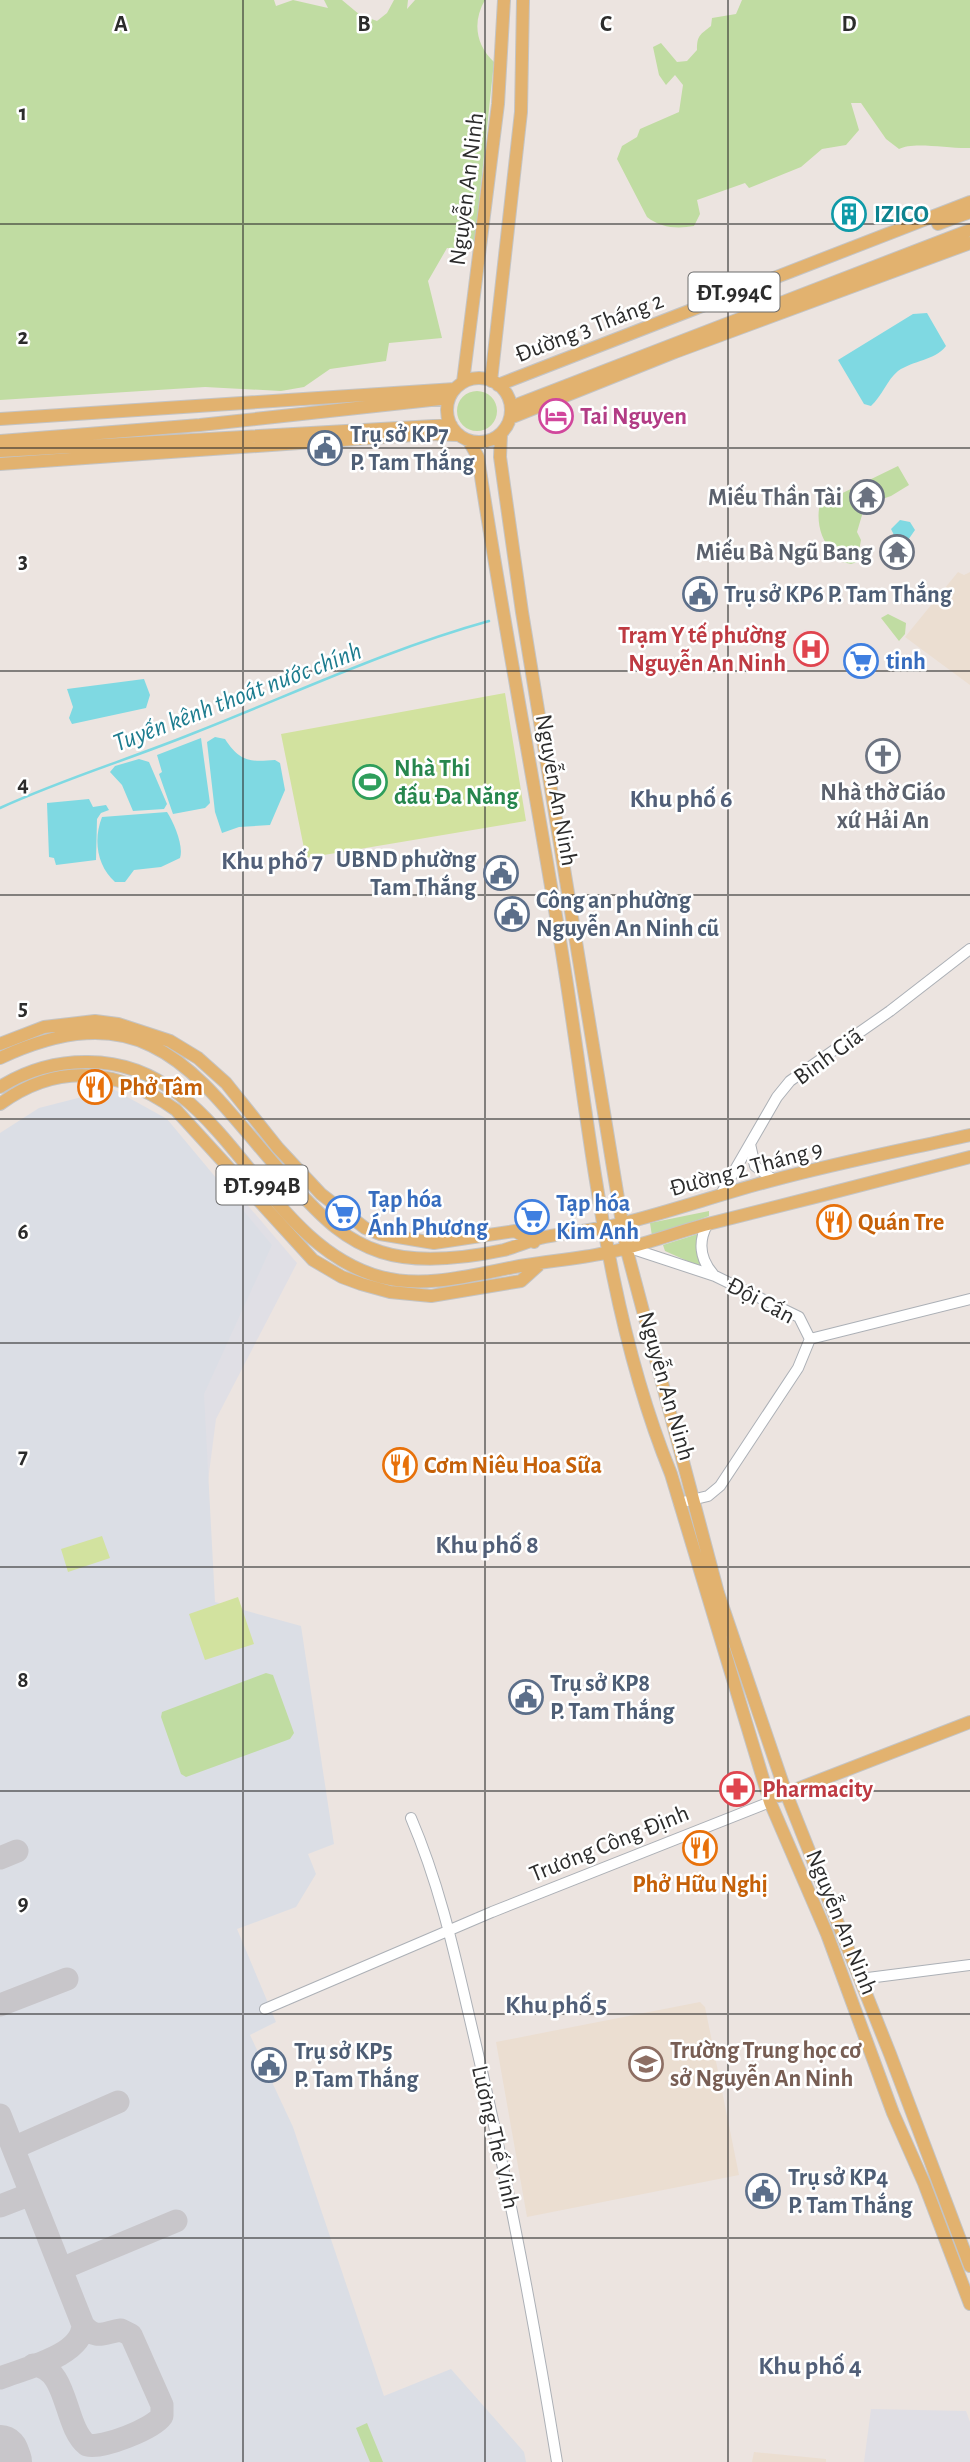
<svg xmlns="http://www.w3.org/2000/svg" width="970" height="2462" font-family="'Alegreya Sans',sans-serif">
	<rect width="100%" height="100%" fill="#ece4e0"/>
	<!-- industrial -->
	<path fill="#e0dfe5" d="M233,1188L297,1263L216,1419L208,1481L187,1244Z
		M871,2409L966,2411L970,2422V2462H864Z"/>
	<!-- education -->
	<path fill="#ebded1" d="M958,572L964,575L970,572V685L905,637Z
		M700,2002L705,2007L739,2175L527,2217L496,2042Z
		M754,2452L826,2459V2462H752Z"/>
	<!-- medical -->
	<path fill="#f1dee2" d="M806,629L828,660L816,668L794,637Z"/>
	<!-- airport -->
	<path fill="#dbdee5" d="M113,1089L167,1119L272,1245L204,1394L215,1602L301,1626L334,1844L308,1854L316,1874L296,1907L237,1929L276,2022L250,2035L293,2127L384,2396L451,2369L524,2452L526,2462H0V1133L39,1108Z"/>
	<!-- green -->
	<path fill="#c0dca2" d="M0,0H274L276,6L293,0L328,8L324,0H342L360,15L377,21L387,13L394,0H408L407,9L415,0H485C472,22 476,45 494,62L474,250L447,248L428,281L442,338L389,343L386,361L330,369L304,387L281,391L205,387L0,400Z
		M742,0H970V148C950,149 913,141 899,149L886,139L861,103H851L859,130L846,145L822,149L801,167L749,188L745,183L697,200L700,214L694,226C677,229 661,228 647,217L617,159L622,146L637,137L640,129L679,112L683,85L675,75L666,85L659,75L653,47L661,43L677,62L687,61L697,50C697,35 700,35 711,26L712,18L736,14Z
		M457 411a20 20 0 1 1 40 0a20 20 0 1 1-40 0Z
		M898,466L909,485L891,496L865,505L857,532L861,540L857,562L851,564L834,560L833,550C820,542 816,518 820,504Z
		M888,614L906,623L905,634L899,641L881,618Z
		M709,1211V1216L652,1236L650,1223Z
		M698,1234L696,1249L703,1268L665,1251L663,1245Z
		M266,1673L273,1675L294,1733L290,1739L186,1777L181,1774L161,1717L162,1712Z
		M367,2423L383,2462H370L356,2428Z"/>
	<!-- pitch -->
	<path fill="#d2e29f" d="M505,693L526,821L306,858L281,734Z
		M102,1536L110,1558L68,1572L61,1549Z
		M238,1597L254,1644L205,1660L189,1614Z"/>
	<!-- water -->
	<path fill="#7fd9e2" d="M927,313L946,346C934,361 914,360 898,371C887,380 882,396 871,406L864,404L838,360L913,314Z
		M900,520L910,522L915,530L906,543L897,541L891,529Z
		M144,679L150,695L146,708L72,724L69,718L73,707L67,689Z
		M215,737L225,739C240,762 250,762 275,760L280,763L285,790L270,825L239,827L222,833L215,812L207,742Z
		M201,738L210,803L205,808L173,814L159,774L162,772L157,755Z
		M139,759L149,762L167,804L164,809L133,811L122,785L110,772L115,766Z
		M89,799L93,807L106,805L109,810L101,813L97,819L96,860L56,865L54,858L49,857L47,803Z
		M167,812C174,823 184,846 180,858L161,867L134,870L125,882H115C97,866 93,840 102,817Z"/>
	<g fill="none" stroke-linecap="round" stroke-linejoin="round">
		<!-- stream -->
		<path stroke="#7fd9e2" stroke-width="2.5" d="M0,808C63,779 130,759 194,733C291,695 388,649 489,621"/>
		<!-- taxiway -->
		<path stroke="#c8c6ca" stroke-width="23" d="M0,1858L17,1851
			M0,2005L67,1979
			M0,2115L83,2325C96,2341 105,2332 121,2330L131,2335L162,2405V2416C153,2429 102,2449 87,2445C63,2426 69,2367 33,2365
			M13,2148L118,2102
			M0,2206L31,2194
			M61,2269L176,2221
			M0,2378C25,2368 82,2356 83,2325"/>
		<!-- runway -->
		<path stroke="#c8c6ca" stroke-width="58" d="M0,2454L3,2462"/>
		<!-- minor casing -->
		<g stroke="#acb0b6" stroke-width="12">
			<path id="minor" d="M750,1144L755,1166L774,1180
				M721,1194L777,1097L790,1081L890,1011L970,949
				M707,1225C698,1242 700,1259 713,1274
				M630,1248L715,1276L799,1317L810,1339L798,1368L720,1486L708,1496L679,1503
				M810,1339L970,1299
				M411,1818C442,1890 457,1965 475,2041C508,2181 534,2321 557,2462
				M860,1979L970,1965
				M265,2009L492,1912L770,1802"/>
		</g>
		<!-- major casing -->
		<g stroke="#c4c4c4" stroke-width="14">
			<path id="major" d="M938,224L970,212
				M447 410a32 32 0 1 1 64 0a32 32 0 1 1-64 0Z
				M491,381L521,112L523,0
				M463,382L498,104L504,0
				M498,385L970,202
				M511,407L970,230
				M510,418L675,352L970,243
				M0,419L455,389
				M501,434L500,457L522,612L626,1247L718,1593L786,1793L890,2054L970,2266
				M0,441L200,425L449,398
				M469,441L478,457C504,631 539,804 566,978C592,1145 607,1317 671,1474L770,1802L827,1934L893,2113L924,2183L970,2304
				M0,451L451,425
				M0,464L428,434L458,435
				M0,1044L44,1027L95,1021L118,1024L170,1041L198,1058L226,1083L278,1148L321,1194L365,1228L380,1234L434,1243L515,1231L534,1242
				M0,1058C161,983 205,1092 299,1192C323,1218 346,1241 381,1252C418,1264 466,1258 504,1250C518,1246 531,1240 545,1237C570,1232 595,1230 620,1224C670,1212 720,1194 770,1181C836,1163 903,1150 970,1135
				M0,1087C27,1070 54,1062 86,1062C225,1060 257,1244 381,1277C426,1289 476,1274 520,1266C548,1261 577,1259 605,1253C638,1247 671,1234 704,1225C793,1203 881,1180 970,1157
				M0,1104C59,1061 119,1069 176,1110L313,1260L342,1277L361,1284L390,1292L431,1296L521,1281L541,1263
				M779,1796L970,1722"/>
		</g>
		<!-- minor -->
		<use href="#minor" stroke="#fff" stroke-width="10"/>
		<!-- major -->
		<use href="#major" stroke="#e2b26f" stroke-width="12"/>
	</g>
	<!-- grid -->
	<path fill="none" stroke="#2c2c2c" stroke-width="2" stroke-opacity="0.55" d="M243,0V2462M485,0V2462M728,0V2462M0,224H970M0,448H970M0,671H970M0,895H970M0,1119H970M0,1343H970M0,1567H970M0,1791H970M0,2014H970M0,2238H970"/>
	<!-- icons -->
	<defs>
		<g id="building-ring" transform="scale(1.75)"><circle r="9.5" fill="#fff" stroke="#0f9aa8" stroke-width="1.5"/><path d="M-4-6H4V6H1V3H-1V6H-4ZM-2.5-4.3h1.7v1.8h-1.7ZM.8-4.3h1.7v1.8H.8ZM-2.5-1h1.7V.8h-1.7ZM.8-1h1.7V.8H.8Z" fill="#0f9aa8"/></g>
		<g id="hotel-ring" transform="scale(1.75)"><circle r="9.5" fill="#fff" stroke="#d1479c" stroke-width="1.5"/><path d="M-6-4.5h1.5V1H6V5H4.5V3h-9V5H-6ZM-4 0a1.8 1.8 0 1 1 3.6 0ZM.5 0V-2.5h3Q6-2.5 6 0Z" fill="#d1479c"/></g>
		<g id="civic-ring" transform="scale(1.75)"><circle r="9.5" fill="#fff" stroke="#5c6f8a" stroke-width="1.5"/><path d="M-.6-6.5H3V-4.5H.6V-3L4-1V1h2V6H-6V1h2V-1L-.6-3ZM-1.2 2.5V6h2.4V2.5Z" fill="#5c6f8a"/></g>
		<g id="temple-ring" transform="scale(1.75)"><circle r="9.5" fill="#fff" stroke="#6b7280" stroke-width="1.5"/><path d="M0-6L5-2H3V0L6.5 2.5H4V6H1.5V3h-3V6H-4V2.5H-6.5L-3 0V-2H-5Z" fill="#6b7280"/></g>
		<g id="hospital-ring" transform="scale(1.75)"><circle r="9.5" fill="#fff" stroke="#e0444e" stroke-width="1.5"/><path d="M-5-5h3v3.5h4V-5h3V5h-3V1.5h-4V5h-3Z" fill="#e0444e"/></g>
		<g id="supermarket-ring" transform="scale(1.75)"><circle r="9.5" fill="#fff" stroke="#3f7fe0" stroke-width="1.5"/><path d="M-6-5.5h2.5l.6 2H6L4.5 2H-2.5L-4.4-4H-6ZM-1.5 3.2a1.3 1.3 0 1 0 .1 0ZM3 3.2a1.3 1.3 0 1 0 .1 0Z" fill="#3f7fe0"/></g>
		<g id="church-ring" transform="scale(1.75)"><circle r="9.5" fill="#fff" stroke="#6b7280" stroke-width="1.5"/><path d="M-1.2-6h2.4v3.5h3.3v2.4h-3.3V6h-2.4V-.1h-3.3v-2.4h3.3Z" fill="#6b7280"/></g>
		<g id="stadium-ring" transform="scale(1.75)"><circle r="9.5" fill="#fff" stroke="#2e9e5b" stroke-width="1.5"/><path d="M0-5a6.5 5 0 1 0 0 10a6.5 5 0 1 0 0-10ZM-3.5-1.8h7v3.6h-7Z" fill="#2e9e5b"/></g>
		<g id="restaurant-ring" transform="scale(1.75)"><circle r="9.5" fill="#fff" stroke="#e8710a" stroke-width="1.5"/><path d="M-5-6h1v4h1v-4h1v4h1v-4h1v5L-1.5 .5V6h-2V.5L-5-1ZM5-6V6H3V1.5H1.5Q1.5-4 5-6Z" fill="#e8710a"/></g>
		<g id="pharmacy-ring" transform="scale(1.75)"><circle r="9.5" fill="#fff" stroke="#e0444e" stroke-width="1.5"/><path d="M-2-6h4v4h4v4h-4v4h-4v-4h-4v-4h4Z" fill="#e0444e"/></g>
		<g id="school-ring" transform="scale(1.75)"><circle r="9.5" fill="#fff" stroke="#8d6e63" stroke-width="1.5"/><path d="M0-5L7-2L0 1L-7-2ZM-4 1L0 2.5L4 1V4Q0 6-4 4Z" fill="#8d6e63"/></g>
	</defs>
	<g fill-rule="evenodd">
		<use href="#building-ring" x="849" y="214"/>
		<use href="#hotel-ring" x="556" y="416"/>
		<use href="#civic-ring" x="325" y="448"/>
		<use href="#temple-ring" x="867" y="497"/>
		<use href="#temple-ring" x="897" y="552"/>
		<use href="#civic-ring" x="700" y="594"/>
		<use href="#hospital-ring" x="811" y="649"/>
		<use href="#supermarket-ring" x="861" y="661"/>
		<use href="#church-ring" x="883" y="756"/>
		<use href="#stadium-ring" x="370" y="782"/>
		<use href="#civic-ring" x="501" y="873"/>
		<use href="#civic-ring" x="512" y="914"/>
		<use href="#restaurant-ring" x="95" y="1087"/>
		<use href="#supermarket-ring" x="343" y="1213"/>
		<use href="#supermarket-ring" x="532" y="1217"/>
		<use href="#restaurant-ring" x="834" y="1222"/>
		<use href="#restaurant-ring" x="400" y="1465"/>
		<use href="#civic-ring" x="526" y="1697"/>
		<use href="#pharmacy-ring" x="737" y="1789"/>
		<use href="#restaurant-ring" x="700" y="1848"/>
		<use href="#school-ring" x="646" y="2064"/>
		<use href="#civic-ring" x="269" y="2065"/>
		<use href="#civic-ring" x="763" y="2191"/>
	</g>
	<g text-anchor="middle" stroke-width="5" stroke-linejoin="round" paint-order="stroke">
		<!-- shield labels -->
		<g fill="#fff" stroke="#6b6b6b" stroke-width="2">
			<rect x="688.5" y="272.5" width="91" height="39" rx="5"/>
			<rect x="216.5" y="1165.5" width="91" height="39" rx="5"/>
		</g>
		<g font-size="23" font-weight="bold" fill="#2c2c2c">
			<text x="734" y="300">ĐT.994C</text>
			<text x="262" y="1193">ĐT.994B</text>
		</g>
		<!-- street labels -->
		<g font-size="24" fill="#2c2c2c" stroke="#fff">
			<text transform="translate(466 189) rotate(-83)" y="8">Nguyễn An Ninh</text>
			<text transform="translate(589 327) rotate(-21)" y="8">Đường 3 Tháng 2</text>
			<text transform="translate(557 790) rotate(80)" y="8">Nguyễn An Ninh</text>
			<text transform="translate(828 1056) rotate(-36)" y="8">Bình Giã</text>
			<text transform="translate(746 1168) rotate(-15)" y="8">Đường 2 Tháng 9</text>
			<text transform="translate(761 1300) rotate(28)" y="8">Đội Cấn</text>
			<text transform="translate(667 1386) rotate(74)" y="8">Nguyễn An Ninh</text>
			<text transform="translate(609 1843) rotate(-22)" y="8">Trương Công Định</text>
			<text transform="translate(842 1922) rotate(68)" y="8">Nguyễn An Ninh</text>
			<text transform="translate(496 2137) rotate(77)" y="8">Lương Thế Vinh</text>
		</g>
		<!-- culture labels -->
		<g font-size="24" font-weight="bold" fill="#0d838f" stroke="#fff" text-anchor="start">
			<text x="874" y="222">IZICO</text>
		</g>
		<!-- hotel labels -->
		<g font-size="24" font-weight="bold" fill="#b23c85" stroke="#fff" text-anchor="start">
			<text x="580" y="424">Tai Nguyen</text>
		</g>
		<!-- service labels -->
		<g font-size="24" font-weight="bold" fill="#4e5e75" stroke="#fff" text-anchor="start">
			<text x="350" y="442">Trụ sở KP7<tspan x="350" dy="28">P. Tam Thắng</tspan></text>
			<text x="724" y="602">Trụ sở KP6 P. Tam Thắng</text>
			<text x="476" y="867" text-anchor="end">UBND phường<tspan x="476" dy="28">Tam Thắng</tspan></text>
			<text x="536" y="908">Công an phường<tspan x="536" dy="28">Nguyễn An Ninh cũ</tspan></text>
			<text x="550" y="1691">Trụ sở KP8<tspan x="550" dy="28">P. Tam Thắng</tspan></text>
			<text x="294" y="2059">Trụ sở KP5<tspan x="294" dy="28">P. Tam Thắng</tspan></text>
			<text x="788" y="2185">Trụ sở KP4<tspan x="788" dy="28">P. Tam Thắng</tspan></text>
		</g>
		<!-- worship labels -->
		<g font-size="24" font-weight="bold" fill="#5b616d" stroke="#fff" text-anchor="end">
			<text x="842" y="505">Miếu Thần Tài</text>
			<text x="872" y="560">Miếu Bà Ngũ Bang</text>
			<text x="883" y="800" text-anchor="middle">Nhà thờ Giáo<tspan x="883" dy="28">xứ Hải An</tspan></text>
		</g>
		<!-- health labels -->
		<g font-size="24" font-weight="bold" fill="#be3a42" stroke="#fff" text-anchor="end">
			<text x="786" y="643">Trạm Y tế phường<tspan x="786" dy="28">Nguyễn An Ninh</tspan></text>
			<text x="762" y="1797" text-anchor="start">Pharmacity</text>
		</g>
		<!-- shop labels -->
		<g font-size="24" font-weight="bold" fill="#366cbe" stroke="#fff" text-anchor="start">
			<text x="886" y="669">tinh</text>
			<text x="368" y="1207">Tạp hóa<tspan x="368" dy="28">Ánh Phương</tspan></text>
			<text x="556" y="1211">Tạp hóa<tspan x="556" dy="28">Kim Anh</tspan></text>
		</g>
		<!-- leisure labels -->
		<g font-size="24" font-weight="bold" fill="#27864d" stroke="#fff" text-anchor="start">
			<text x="394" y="776">Nhà Thi<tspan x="394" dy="28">đấu Đa Năng</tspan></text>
		</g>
		<!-- food labels -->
		<g font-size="24" font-weight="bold" fill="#c56008" stroke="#fff" text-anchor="start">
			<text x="119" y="1095">Phở Tâm</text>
			<text x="858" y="1230">Quán Tre</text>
			<text x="424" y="1473">Cơm Niêu Hoa Sữa</text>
			<text x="700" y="1892" text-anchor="middle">Phở Hữu Nghị</text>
		</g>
		<!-- education labels -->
		<g font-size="24" font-weight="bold" fill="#785e54" stroke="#fff" text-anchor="start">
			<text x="670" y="2058">Trường Trung học cơ<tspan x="670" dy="28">sở Nguyễn An Ninh</tspan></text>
		</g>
		<!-- water labels -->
		<g font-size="26" font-style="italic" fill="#1d7c8f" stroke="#fff">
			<text transform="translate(237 696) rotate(-21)" y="9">Tuyến kênh thoát nước chính</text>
		</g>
		<!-- neighbourhood labels -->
		<g font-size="26" font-weight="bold" fill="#515f78" stroke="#fff">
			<text x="681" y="807">Khu phố 6</text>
			<text x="272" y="869">Khu phố 7</text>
			<text x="487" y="1553">Khu phố 8</text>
			<text x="556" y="2013">Khu phố 5</text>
			<text x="810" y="2374">Khu phố 4</text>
		</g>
	</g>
	<g font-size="23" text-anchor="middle" font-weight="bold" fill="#2c2c2c" stroke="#fff" stroke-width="5" stroke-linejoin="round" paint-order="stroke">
		<text x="121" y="31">A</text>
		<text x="364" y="31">B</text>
		<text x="606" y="31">C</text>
		<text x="849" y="31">D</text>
		<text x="23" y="120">1</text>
		<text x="23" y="344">2</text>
		<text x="23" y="568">3</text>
		<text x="23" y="791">4</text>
		<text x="23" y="1015">5</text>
		<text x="23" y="1239">6</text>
		<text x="23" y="1463">7</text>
		<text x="23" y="1687">8</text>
		<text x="23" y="1910">9</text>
	</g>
</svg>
